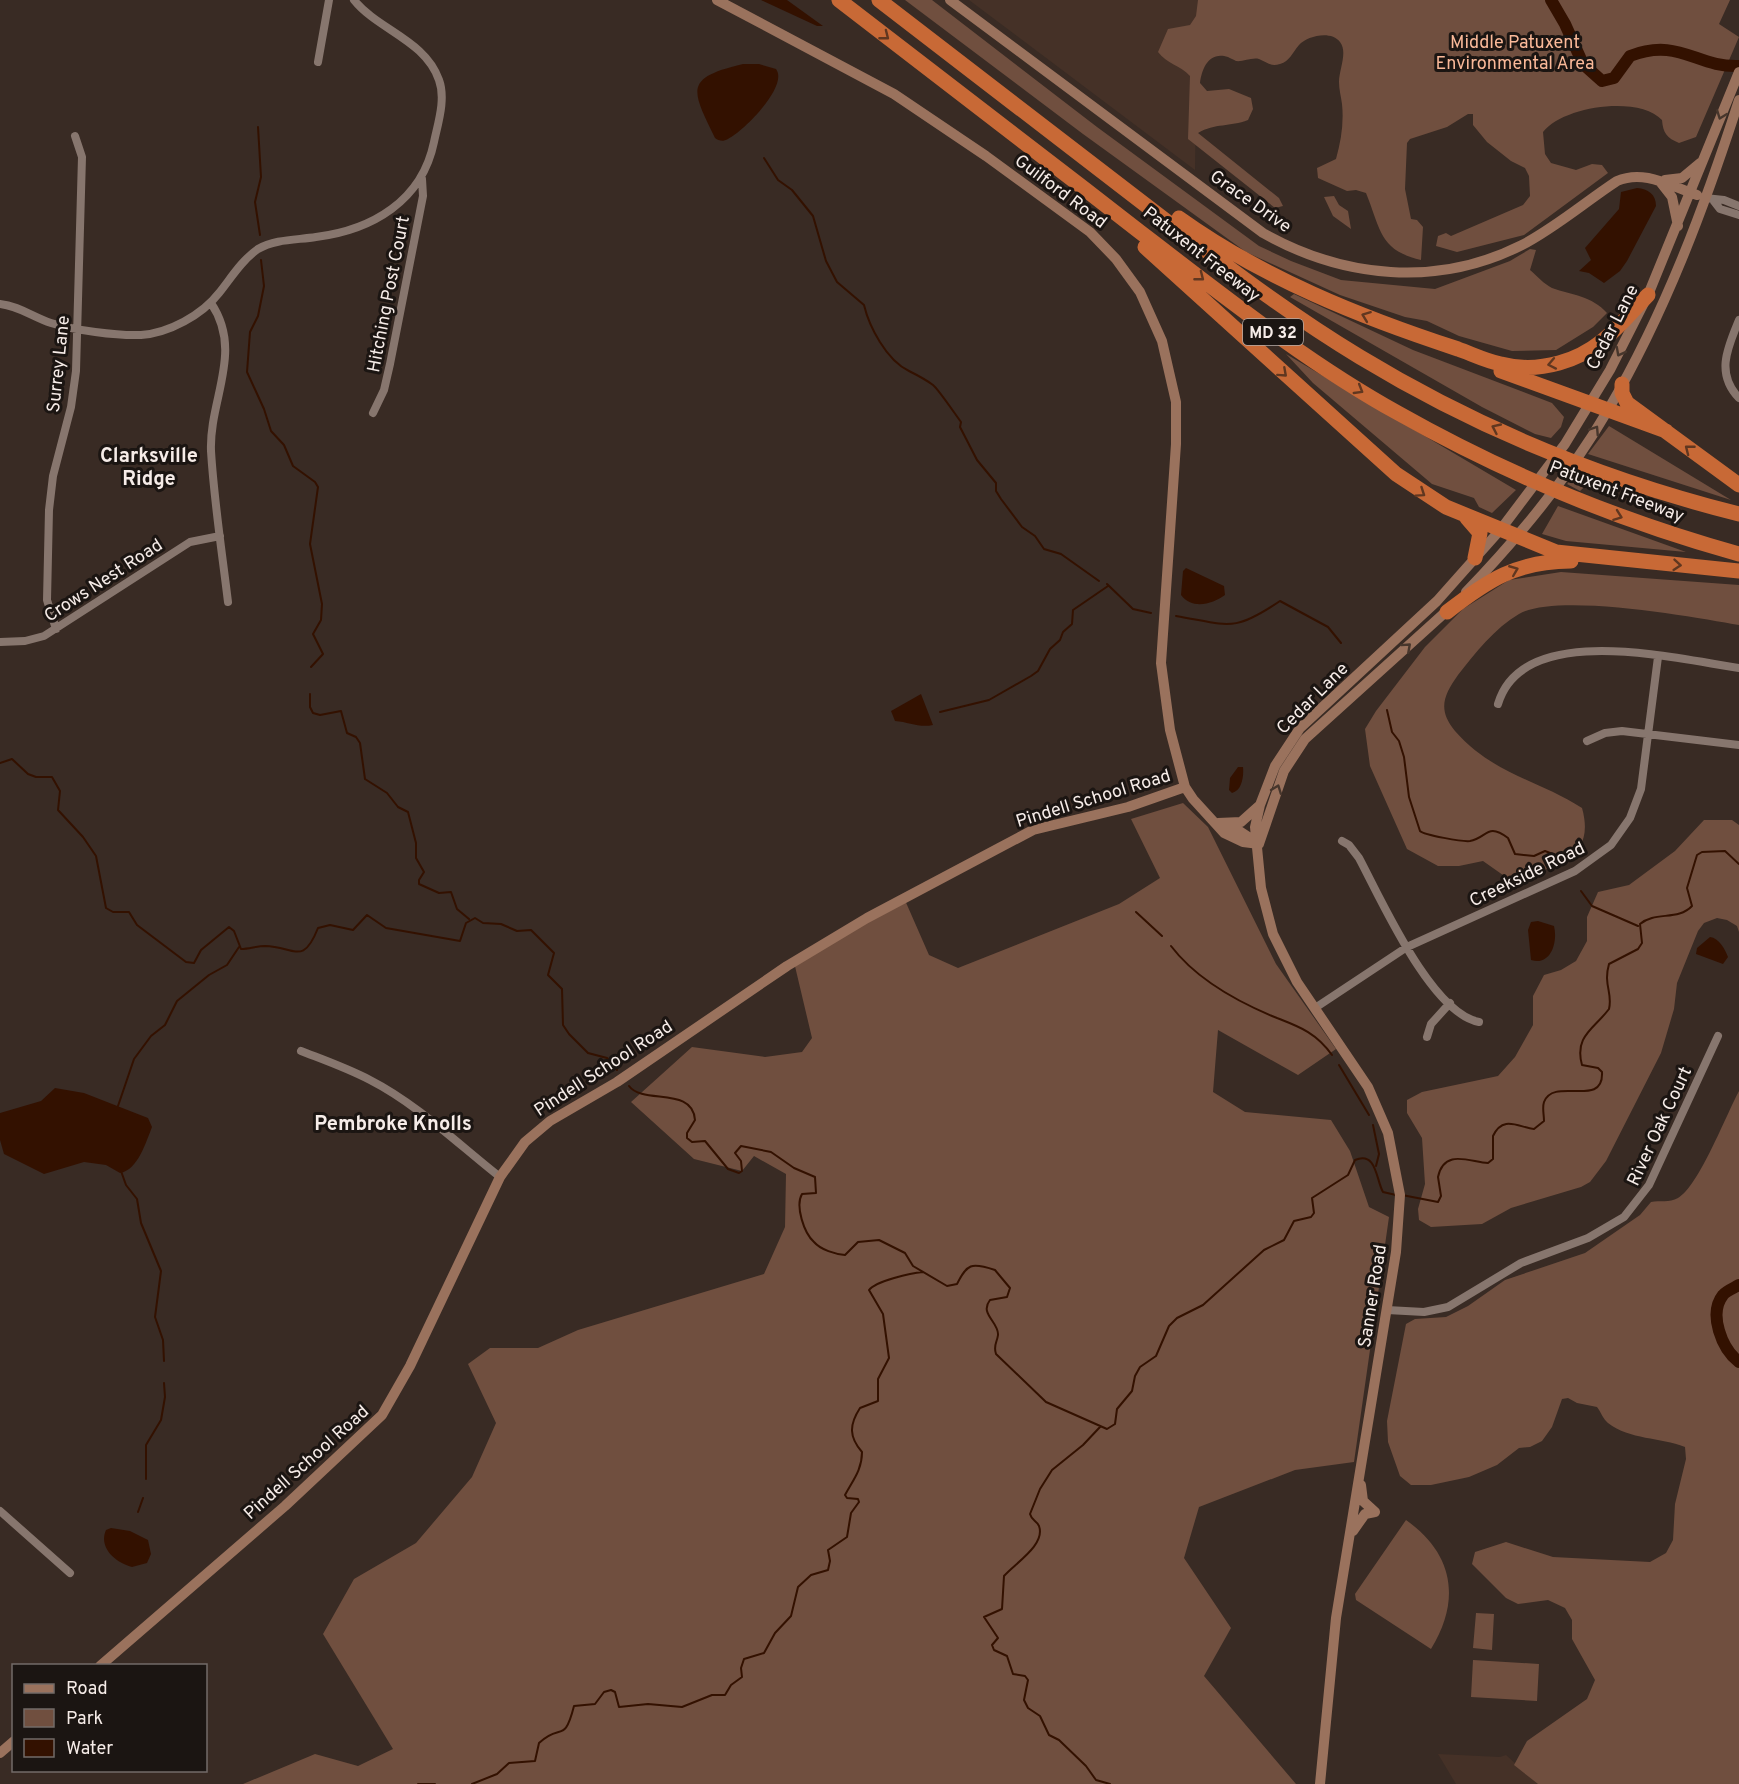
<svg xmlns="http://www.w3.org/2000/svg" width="1739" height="1784" font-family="Overpass,sans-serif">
	<rect width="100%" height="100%" fill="#392b24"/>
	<!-- built -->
	<path fill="#453127" d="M969,0H1201L1197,32L1195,170Z
		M1438,1754L1500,1757L1506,1755L1538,1784H1456Z"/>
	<!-- green -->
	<path fill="#704f3f" d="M905,0H932L1097,127L1259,246L1291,261L1341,280L1435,289L1510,261L1530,249L1536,250L1530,270C1537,276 1544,284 1552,288C1572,295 1592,296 1607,313L1593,327L1556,350L1512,351L1459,336L1427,321L1405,317L1340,295L1246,252L1083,134Z
		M1198,0H1730L1719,24L1739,37L1696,137L1679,143C1667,138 1663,133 1662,120C1639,95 1563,106 1543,132L1545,154L1551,163L1576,170L1592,164L1602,165L1608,173L1524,235L1457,252L1436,246L1438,236L1446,233L1451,236L1523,205L1530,196L1529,176L1525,168L1511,161L1487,142L1473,125V114H1468L1447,127L1410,139L1407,143L1405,189L1411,219L1417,220L1423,227L1421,260C1379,250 1381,230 1366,193L1356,190L1347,191L1318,178L1317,168L1336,159C1341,141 1344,123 1342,104C1341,97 1339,89 1339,82C1339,70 1348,52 1340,42C1331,30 1307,36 1299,45C1292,53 1290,61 1280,64C1270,67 1267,62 1259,59C1252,57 1243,62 1236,61C1234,60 1230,58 1228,57C1209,51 1202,68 1200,83L1207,91L1229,89L1251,98L1253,109L1248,120C1230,127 1215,123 1198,133L1279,198L1283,206L1275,208L1188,139L1190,76C1180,65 1167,64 1158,52L1168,29L1190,25L1196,16Z
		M1334,196L1339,205L1348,211L1351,229L1333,216L1324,197Z
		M1294,294L1413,350L1552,403L1564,417L1561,427L1551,438L1535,434L1482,407L1290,297Z
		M1286,354L1516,490L1492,513L1479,507L1474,498L1432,484L1313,383Z
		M1609,426L1731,500L1588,454Z
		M1579,471L1595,477L1580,491L1567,484Z
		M1558,506L1686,552L1566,541L1542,534Z
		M1561,572L1739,585V625C1694,617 1557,592 1519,614C1495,628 1475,653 1458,675C1444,695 1437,709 1455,731C1494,775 1537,779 1582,808C1597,861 1551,868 1510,880L1483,861L1459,866H1438L1407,849L1370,766L1365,729L1376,711L1425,647L1463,609L1509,580Z
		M1183,803L1208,827L1276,964L1336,1049L1298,1075L1218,1030L1213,1092L1245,1112L1331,1120L1350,1151L1369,1207L1389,1217L1354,1462L1295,1470L1199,1507L1184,1558L1231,1628L1204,1676L1296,1784H243L315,1754L358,1766L393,1749L323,1634L354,1579L416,1543L472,1477L496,1423L468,1364L490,1348H538L578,1330L764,1274L785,1227L786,1174L754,1156L742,1171L694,1159L631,1102L692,1047L765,1057L802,1052L812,1038L794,962L904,898L929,955L958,968L1119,904L1160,878L1131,819Z
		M1704,820H1732L1739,825V932L1737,926L1727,920L1717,918L1704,923L1698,931L1677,983L1674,1009L1661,1053L1606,1161L1590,1182L1581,1187L1511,1208L1482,1224L1431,1227L1419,1220L1418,1209L1425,1184L1422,1138L1407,1113V1100L1422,1092L1498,1076L1515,1057L1533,1025V996L1544,975L1561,970L1576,961L1587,941V917L1598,892L1629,885L1675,851Z
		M1739,1091V1784H1538L1514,1765L1527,1741L1587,1699L1595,1680L1572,1639V1620L1565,1608L1548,1600L1518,1604L1506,1598L1472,1564L1475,1552L1506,1542L1553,1557L1650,1562L1666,1553L1673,1540L1675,1504L1686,1459L1685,1447C1660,1437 1630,1440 1608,1423C1603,1419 1601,1412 1597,1407L1577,1403L1568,1398L1562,1399L1552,1427L1542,1441L1530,1447L1519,1448L1497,1465L1469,1477L1431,1485H1411L1400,1476L1388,1442L1387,1421L1406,1324L1415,1319L1446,1317L1468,1306L1505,1280L1585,1253L1640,1215L1651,1202C1660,1200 1669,1203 1678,1198C1699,1186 1726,1115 1739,1091Z
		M1406,1520C1454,1554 1461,1600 1431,1649L1356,1600L1355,1594Z
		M1476,1613L1494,1614L1492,1650L1473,1648Z
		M1473,1660L1539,1664L1537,1701L1471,1697Z"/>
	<!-- water -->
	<path fill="#310" d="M761,0H787L823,26H817Z
		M743,64H759L776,69C789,86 743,132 728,139C723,142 719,141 715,138C691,89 684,78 743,64Z
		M1637,188C1648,189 1656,194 1656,206L1627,261L1620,271L1604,283L1589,273L1579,271L1591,260L1585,248L1619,209L1621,192Z
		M1186,568L1224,586L1225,595C1213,604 1192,610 1181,595L1183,571Z
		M921,694L933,725C919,728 909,722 895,721L891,711Z
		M1238,767H1243C1244,776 1242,791 1232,793L1229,790L1230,778Z
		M1538,921L1554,926C1558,942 1551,966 1531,960L1528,930L1531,922Z
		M1710,937C1719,938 1725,949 1728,957L1723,964L1696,954L1697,948Z
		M55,1088L84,1093L148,1118L152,1127C146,1142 138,1170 120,1173L106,1165L84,1162L44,1174L4,1154L0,1140V1113L41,1101Z
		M111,1528L130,1531L148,1540L151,1554L147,1563L132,1567C116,1563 98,1548 106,1530Z"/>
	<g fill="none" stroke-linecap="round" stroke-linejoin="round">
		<!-- stream -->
		<path stroke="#310" stroke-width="2" d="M258,127L261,177L255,202L260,235
			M764,158L778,180L792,190L813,216L826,261L837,282L864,305C869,326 886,360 909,371C917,375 925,379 933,385C939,390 955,414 961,422L960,427L977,460L996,483V491L1001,499L1022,527L1035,536L1044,549L1061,554L1099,581
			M261,260L264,286L258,316L250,332L247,372L264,409L271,431L284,445L293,466L315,482L318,487L310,544L322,604L321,620L313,634L323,654L311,667
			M1107,584L1133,609L1151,613
			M1176,616C1229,625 1233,633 1280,601L1328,627L1341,643
			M310,694V707L313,713L320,715L341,711L347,733L356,737L360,743L365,779L387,793L398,807L408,812L416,843V858L424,872L419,880V884L439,893L451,892L457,909L469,919
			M1387,710L1392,732L1399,741L1404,757L1409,797L1420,831C1424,835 1463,842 1470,841C1487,838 1487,822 1508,838L1515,854L1534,856L1545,851L1558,856
			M940,712L989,700L1031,676L1038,671L1050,649L1060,640L1063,632L1072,624L1073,610L1108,586
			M0,763L12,759L28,774L36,777H52L60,791L58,810L83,837L96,856L106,908L113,912H129L137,925L186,962L194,963L201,950L229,927L234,931L241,949C249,949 257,946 265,946C295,947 303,966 318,928L330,925L353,930L367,915L386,928L460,941L466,923L475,918L483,923L501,924L517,931L531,930L554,953L548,975L562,989L563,1025L569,1034L588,1053L607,1058L617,1070
			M1581,891L1592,906L1638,926
			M1136,912L1162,936
			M1171,946C1196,979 1234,1000 1272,1016C1297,1026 1315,1031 1332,1055
			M1339,1065L1369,1115
			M629,1086C643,1105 693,1086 695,1120L687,1133V1138L692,1142L705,1141L728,1169L739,1173L742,1171L741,1161L735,1153L741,1146L771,1152L794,1168L815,1177L816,1193L802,1194C795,1206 804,1233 814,1242C821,1250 835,1254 845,1255L858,1242L879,1240L905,1253L913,1266L947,1286L957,1284C967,1264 971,1262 995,1270L1010,1288L1007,1297L990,1300C979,1314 999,1322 998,1335C997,1343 993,1345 996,1354L1046,1402L1107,1429L1115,1424L1117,1409L1132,1391L1135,1376L1140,1367L1156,1356L1169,1326L1177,1318L1203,1305L1264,1250L1284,1240L1294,1221L1311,1217L1314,1213L1312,1198L1348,1175L1355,1160C1377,1151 1376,1180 1383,1192L1396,1195
			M118,1106L134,1059L151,1036L165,1025L177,1001L209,975L227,965L239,947
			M1373,1125L1379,1154L1376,1166
			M121,1171L126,1185L137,1199L141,1223L161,1271L155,1317L163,1340L164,1361
			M1402,1195L1438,1202L1441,1196L1438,1177C1444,1148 1470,1162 1488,1163L1493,1159V1136C1503,1115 1518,1127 1534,1129L1544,1121C1544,1114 1542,1108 1544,1102C1554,1076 1604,1109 1602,1072L1598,1068L1582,1065C1574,1036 1594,1029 1609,1009C1613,993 1603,985 1609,964L1638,949L1642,943L1640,924C1655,911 1678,921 1692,906L1687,888L1697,855L1702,852L1725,851L1739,864
			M1100,1427L1083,1445L1052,1470L1040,1489L1030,1514C1032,1521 1036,1520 1039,1526C1046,1545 1014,1564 1004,1576L1002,1609L984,1617L998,1638L992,1645L994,1650L1007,1656L1013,1674L1025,1676L1028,1680L1024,1700L1028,1708L1040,1716L1049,1735L1059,1740L1086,1766L1096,1780L1110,1784
			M146,1479V1445L161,1420L165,1397L164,1383
			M138,1512L143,1498
			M418,1784H435
			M472,1784L497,1774L509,1763L535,1761L539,1743C561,1722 564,1745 574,1706L595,1704L604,1692L611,1690L615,1692L619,1707L648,1704L682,1707L712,1695H725L731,1685L742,1677L741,1668L744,1659L764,1653L775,1633L791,1616L798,1587L811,1575L828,1570L830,1561L828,1550L847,1537L851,1513L859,1502L858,1499L847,1498L845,1495C853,1480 862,1470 862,1452C849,1437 849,1425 860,1408L878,1401V1379L889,1358L883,1314L869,1290C876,1281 911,1273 923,1272"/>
		<!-- river -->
		<path stroke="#310" stroke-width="12" d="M1551,0L1565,24L1583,64L1602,81L1614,78L1630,56C1679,37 1697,68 1739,66
			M1739,1285C1734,1288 1726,1291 1723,1295C1708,1314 1722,1349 1739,1362"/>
		<!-- street -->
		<path stroke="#87766e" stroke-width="8" d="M318,62L329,0
			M1705,198L1724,200L1739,206
			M1713,200L1720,209L1739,215
			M211,303C244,352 209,399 211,451C214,501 222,552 228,602
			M0,304C19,306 33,317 51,323C73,330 117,336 141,335C169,333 202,315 219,293C231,278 242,260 258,249C275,239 297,240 316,237C372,230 422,201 434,142C438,123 446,99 439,80C425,40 378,30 354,0
			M1739,320C1728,347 1715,373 1739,398
			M373,413L384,390L390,364L423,196L422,179
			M56,629L47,600L49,510L53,476L71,407L76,371L82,157L75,136
			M0,642L25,641L44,636L190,542L220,536
			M1498,704C1523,620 1676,659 1739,668
			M1587,741L1605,733L1622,731L1739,745
			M1342,841L1349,845L1359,858C1381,899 1431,1013 1479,1022
			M1315,1008L1407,947L1575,871L1611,845L1630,818L1641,789L1658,657
			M1427,1037L1431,1024L1450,1003
			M301,1051C324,1060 347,1068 370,1080C417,1104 458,1144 500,1177
			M1387,1310L1424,1312L1448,1307L1521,1263L1588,1238L1624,1217L1649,1185L1718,1036
			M0,1511L70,1573"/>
		<!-- secondary -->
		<path stroke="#9a725d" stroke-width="10" d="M717,0L894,94L986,156L1090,232L1116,259L1140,292L1162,341L1176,402V444L1161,663L1170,730L1185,787L1193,799L1224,833L1243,842L1259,844
			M950,0L1263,233C1343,278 1437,288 1522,245C1555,228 1585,202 1617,181C1644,169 1670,186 1697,195
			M1665,180L1682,178L1700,163
			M1661,183L1672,197L1678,226
			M1466,592C1519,537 1569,477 1608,410C1665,313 1705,206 1739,100
			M1218,823L1241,822L1260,805
			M1227,823L1259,844
			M1259,844L1284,771L1305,739L1450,608
			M1361,1485L1363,1501L1375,1512
			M1353,1531L1365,1514L1375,1512
			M100,1666L285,1506L382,1415L410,1366L500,1177L525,1142L550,1121L617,1082L787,966L867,918L1033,830L1128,807L1185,787
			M0,1753L14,1741
			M1320,1784L1336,1618L1396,1252L1400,1195L1388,1133L1368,1087L1297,982L1273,934L1261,888L1255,827L1260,805L1275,766L1300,728L1437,601L1501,529L1565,444L1610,370L1648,295L1739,72"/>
		<!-- highway -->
		<path stroke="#c86936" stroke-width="15" d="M839,0C939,77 1040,154 1140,232C1224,296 1306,362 1398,413C1506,474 1620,521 1739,554
			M879,0C974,73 1069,147 1165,220C1229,268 1292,316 1360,357C1477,428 1607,481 1739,514
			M1179,218C1263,278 1360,317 1458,349C1472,354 1486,361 1501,364C1520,369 1541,368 1559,363C1600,352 1620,324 1648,295
			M1145,247L1396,474L1446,507L1556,552L1739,571
			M1501,371L1666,431
			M1622,384V393L1627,403L1739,485
			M1467,518L1480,533L1475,558
			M1447,612C1488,580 1517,561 1571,561"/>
	</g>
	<!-- one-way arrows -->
	<defs><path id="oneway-chevron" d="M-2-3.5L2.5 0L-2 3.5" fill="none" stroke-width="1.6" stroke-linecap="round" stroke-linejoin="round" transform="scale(1.5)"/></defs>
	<g stroke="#603720">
		<use href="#oneway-chevron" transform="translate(885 36) rotate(38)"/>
		<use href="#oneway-chevron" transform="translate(1200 277) rotate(38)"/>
		<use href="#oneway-chevron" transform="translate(1366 316) rotate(-159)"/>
		<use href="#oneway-chevron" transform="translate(1552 364) rotate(169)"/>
		<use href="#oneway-chevron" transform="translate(1283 373) rotate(42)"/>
		<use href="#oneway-chevron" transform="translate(1359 390) rotate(31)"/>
		<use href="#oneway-chevron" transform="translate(1496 428) rotate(-155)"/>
		<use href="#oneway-chevron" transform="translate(1689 449) rotate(-142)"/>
		<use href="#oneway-chevron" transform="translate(1421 493) rotate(34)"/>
		<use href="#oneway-chevron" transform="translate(1618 516) rotate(20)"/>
		<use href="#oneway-chevron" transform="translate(1677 565) rotate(5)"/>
		<use href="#oneway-chevron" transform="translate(1514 570) rotate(-22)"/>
	</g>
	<g stroke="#47362c">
		<use href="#oneway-chevron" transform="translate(1721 115) rotate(111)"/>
		<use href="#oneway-chevron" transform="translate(1620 352) rotate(118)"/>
		<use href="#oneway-chevron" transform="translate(1595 430) rotate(-57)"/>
		<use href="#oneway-chevron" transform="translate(1407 647) rotate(-42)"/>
		<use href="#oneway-chevron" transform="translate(1277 789) rotate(-69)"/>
	</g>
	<g text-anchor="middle" stroke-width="6" stroke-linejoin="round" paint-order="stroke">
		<!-- shield labels -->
		<rect fill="#1b1512" stroke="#b4aca8" stroke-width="1.5" x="1243" y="319" width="60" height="26" rx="4.5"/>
		<g font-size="16" font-weight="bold" fill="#f6ece8">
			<text x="1273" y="338">MD 32</text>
		</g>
		<!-- park labels -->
		<g font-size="18" fill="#fab999" stroke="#1b1512">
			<text x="1515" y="48">Middle Patuxent<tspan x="1515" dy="21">Environmental Area</tspan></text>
		</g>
		<!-- street labels -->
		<g font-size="18" fill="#f6ece8" stroke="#1b1512">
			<text transform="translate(1061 191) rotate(37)" y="6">Guilford Road</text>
			<text transform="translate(1251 201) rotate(35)" y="6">Grace Drive</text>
			<text transform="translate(1202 254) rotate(38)" y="6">Patuxent Freeway</text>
			<text transform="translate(388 294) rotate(-79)" y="6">Hitching Post Court</text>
			<text transform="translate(1612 327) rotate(-63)" y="6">Cedar Lane</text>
			<text transform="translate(58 364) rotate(-84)" y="6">Surrey Lane</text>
			<text transform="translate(1617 491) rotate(21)" y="6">Patuxent Freeway</text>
			<text transform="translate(103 580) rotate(-33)" y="6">Crows Nest Road</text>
			<text transform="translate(1312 698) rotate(-45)" y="6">Cedar Lane</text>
			<text transform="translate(1093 798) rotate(-17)" y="6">Pindell School Road</text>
			<text transform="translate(1527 874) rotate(-26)" y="6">Creekside Road</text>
			<text transform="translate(603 1068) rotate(-33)" y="6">Pindell School Road</text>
			<text transform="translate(1659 1126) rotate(-65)" y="6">River Oak Court</text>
			<text transform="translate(1372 1296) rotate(-81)" y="6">Sanner Road</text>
			<text transform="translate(306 1462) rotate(-42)" y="6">Pindell School Road</text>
		</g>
		<!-- neighbourhood labels -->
		<g font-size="20" font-weight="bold" fill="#f6ece8" stroke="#1b1512">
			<text x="149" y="462">Clarksville<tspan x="149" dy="23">Ridge</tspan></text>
			<text x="393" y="1130">Pembroke Knolls</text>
		</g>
	</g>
	<!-- legend -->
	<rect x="12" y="1664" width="195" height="108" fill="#1b1512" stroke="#736b68" stroke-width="1.5"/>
	<rect x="24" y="1684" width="30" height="9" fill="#9a725d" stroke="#736b68" stroke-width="1.5"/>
	<text x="66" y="1694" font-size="18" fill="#f6ece8">Road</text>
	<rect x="24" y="1709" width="30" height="18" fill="#704f3f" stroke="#736b68" stroke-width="1.5"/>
	<text x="66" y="1724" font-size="18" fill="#f6ece8">Park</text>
	<rect x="24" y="1739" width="30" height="18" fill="#331100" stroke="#736b68" stroke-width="1.5"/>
	<text x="66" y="1754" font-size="18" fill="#f6ece8">Water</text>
</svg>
